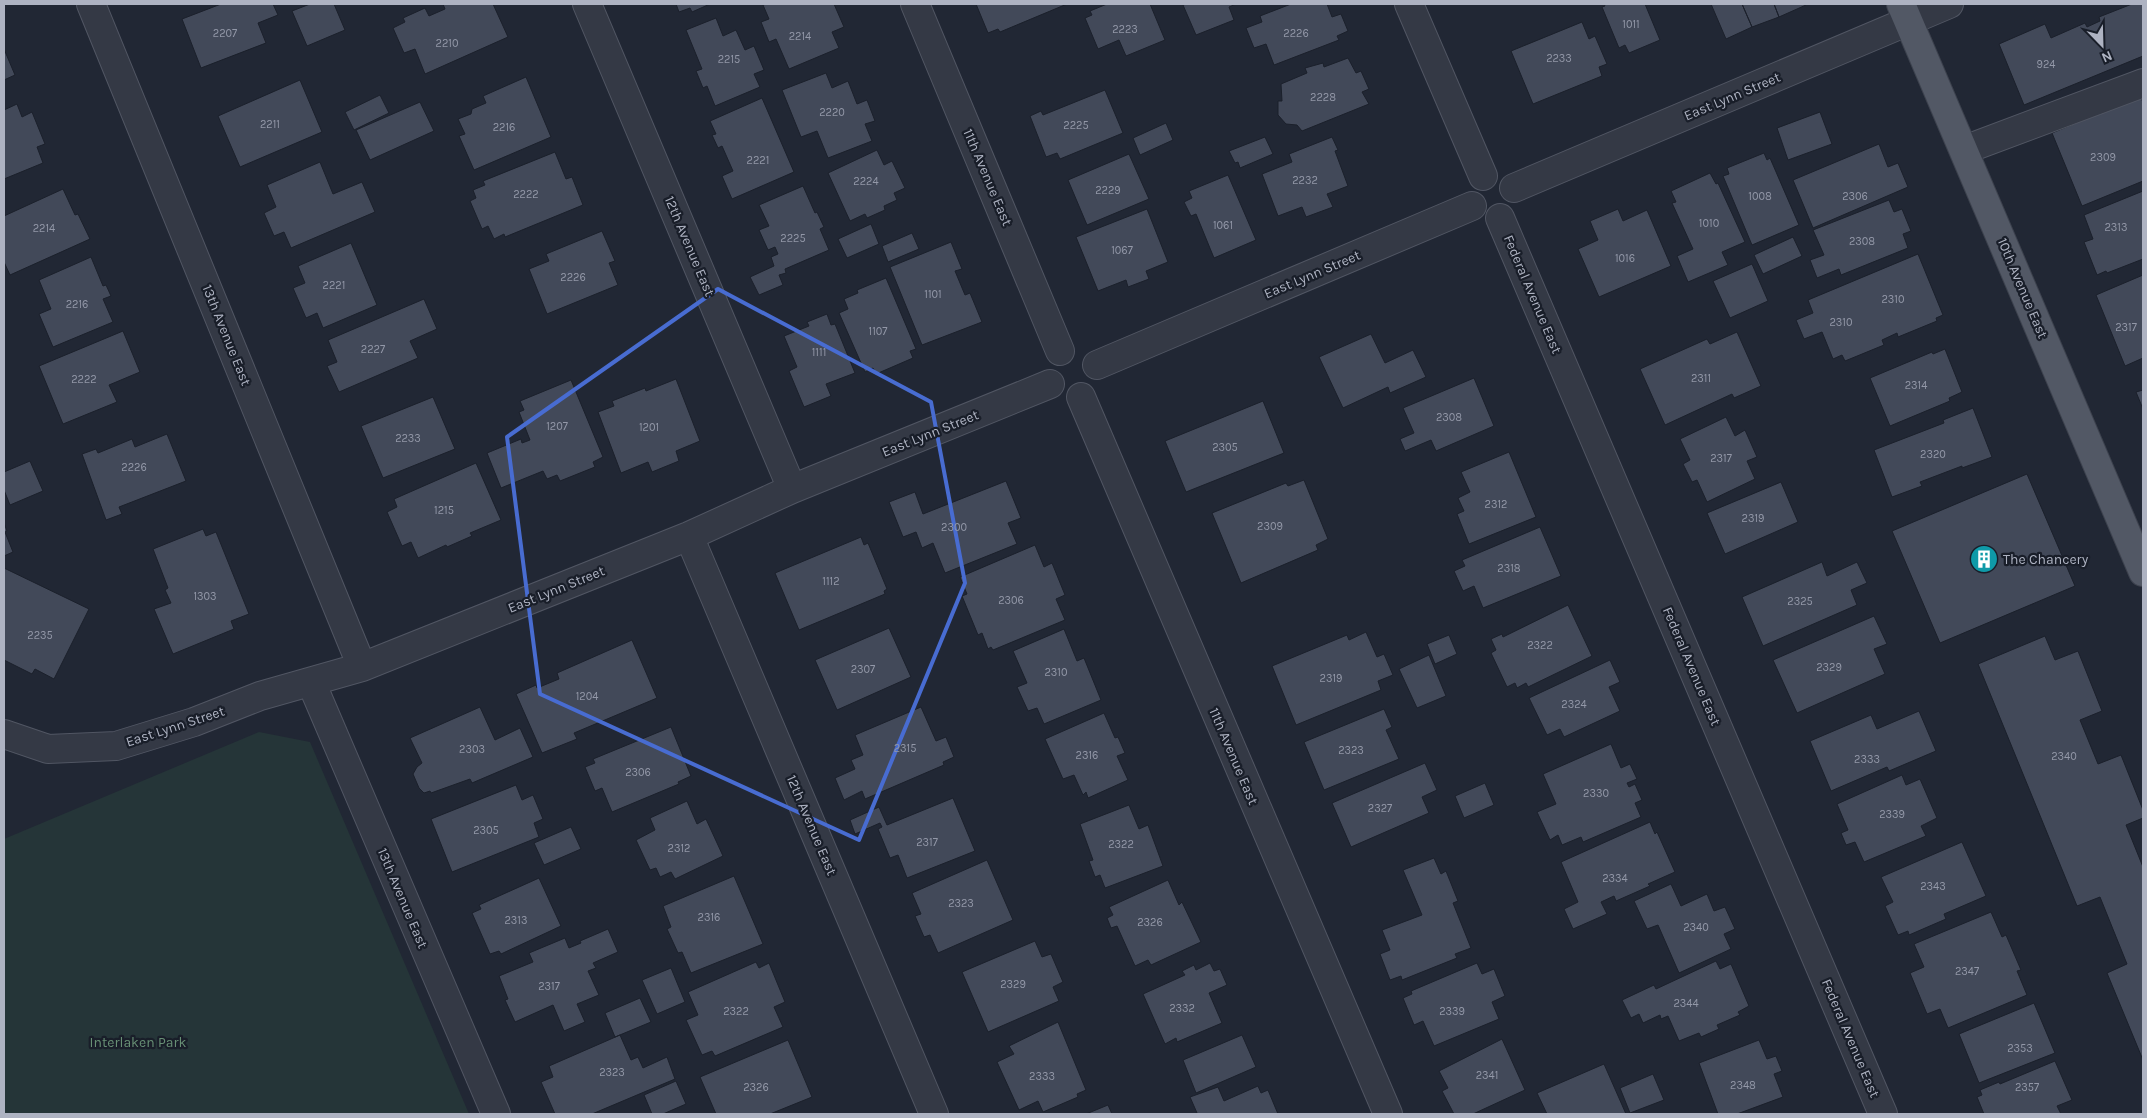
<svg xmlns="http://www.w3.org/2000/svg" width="2147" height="1118" font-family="Karla,sans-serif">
	<rect width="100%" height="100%" fill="#212734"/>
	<!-- green -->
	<path fill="#253538" d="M259,732L310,742L469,1114H4V839Z"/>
	<!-- building -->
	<path fill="#424959" stroke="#1b202b" d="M221,4H273L278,15L258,23L266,43L201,68L182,19Z
		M310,4H334L345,30L307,46L292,11Z
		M443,4H493L508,37L425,74L415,49L404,53L393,28L405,22L403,18L425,8L429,16L445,9Z
		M676,4H710L692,12L690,8L679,12Z
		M767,4H834L844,27L832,32L839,48L789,69L776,39L769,42L761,22L769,19L763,5Z
		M976,4H1067L1000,32L998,29L988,33Z
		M1107,4H1150L1165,40L1126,56L1119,40L1098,49L1085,18L1092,15L1090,11Z
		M1187,4H1236L1229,7L1234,20L1196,35L1183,5Z
		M1291,4H1327L1332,17L1341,14L1348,31L1337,36L1339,40L1274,65L1266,44L1254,48L1246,28L1262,22L1260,16Z
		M1604,4H1645L1660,40L1629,53L1625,45L1619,48L1602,7L1605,6Z
		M1711,4H1742L1752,27L1726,39Z
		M1742,4H1774L1779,17L1752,27Z
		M1774,4H1805L1806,5L1779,17Z
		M2132,4H2143V56L2024,105L1999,44L2045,24L2051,38L2085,23L2087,27L2100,21L2099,17Z
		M716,18L723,36L736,30L745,50L754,46L764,70L754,74L760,87L715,106L707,86L703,88L696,71L702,69L686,30Z
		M1582,22L1589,39L1595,36L1607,64L1599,67L1602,76L1533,104L1511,51Z
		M4,49L15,75L4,80Z
		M1348,58L1356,73L1361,71L1369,89L1362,92L1369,104L1302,131L1297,125L1286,124L1278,115V101H1282L1281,84L1307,73L1305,68L1323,63L1324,67Z
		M826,73L832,88L848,81L857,104L867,100L875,121L865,124L872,141L828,158L817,131L801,137L782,90Z
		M526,77L551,137L474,170L459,136L465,134L458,119L471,114L472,109L486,103L483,96Z
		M300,80L322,132L240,167L218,116Z
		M1105,90L1123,133L1060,159L1057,153L1046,157L1030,116L1041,111L1043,115Z
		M380,95L389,113L354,130L345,112Z
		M2141,96L2143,103V181L2082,206L2052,133Z
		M762,98L794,172L732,199L722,176L733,171L722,146L718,148L712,135L716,134L710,121Z
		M420,102L434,131L370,160L356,130Z
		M17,104L22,117L32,112L45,144L37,147L43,163L4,179V110Z
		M1820,112L1832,144L1788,160L1777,128Z
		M1166,123L1173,140L1140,155L1133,138Z
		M1265,137L1273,154L1240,168L1238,162L1235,163L1229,151Z
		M1332,137L1338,150L1335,151L1348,186L1327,194L1333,207L1306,217L1302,207L1278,216L1262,174L1292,162L1289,154Z
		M1879,144L1888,167L1898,163L1908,187L1813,228L1793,180Z
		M877,150L884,165L892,161L905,188L894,193L897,200L884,206L885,210L867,218L865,214L850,221L828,173Z
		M555,152L566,179L572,177L583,205L505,237L504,234L494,239L488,226L482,229L470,201L476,198L473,190L485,185L483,181Z
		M1764,153L1767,160L1770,158L1799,225L1752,245L1723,176L1729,174L1727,168Z
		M1129,154L1149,199L1087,225L1068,180Z
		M320,162L333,194L362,182L375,212L291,248L284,232L274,236L264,213L276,207L267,185Z
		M1710,173L1716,184L1718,183L1745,242L1722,252L1728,265L1688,282L1677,256L1693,249L1672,203L1676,202L1671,191Z
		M1228,175L1256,240L1214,258L1196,214L1191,216L1184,202L1192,198L1189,191Z
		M803,186L815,213L817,212L824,227L820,229L829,250L785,269L786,273L779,275L783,285L759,295L750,277L774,266L771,257L778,254L775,247L768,250L759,230L769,226L759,205Z
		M63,189L75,215L78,214L90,239L10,275L4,262V216Z
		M2143,191V259L2107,273L2106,271L2097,275L2084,242L2093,239L2084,215Z
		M1889,200L1894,212L1902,209L1911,231L1903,234L1908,248L1841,275L1839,269L1817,278L1810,260L1824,255L1813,230Z
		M1147,209L1168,262L1146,271L1149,279L1128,287L1126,280L1098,291L1076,237Z
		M1618,209L1623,221L1647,210L1671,266L1599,297L1578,249L1598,240L1590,221Z
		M871,224L879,244L847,258L838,239Z
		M602,231L615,261L609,263L618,285L547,314L529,269L549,261L546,254Z
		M912,233L919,249L888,262L882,246Z
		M1793,237L1802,256L1763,274L1754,255Z
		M951,242L962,269L955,271L965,295L970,293L982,322L922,345L890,267Z
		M351,243L377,305L323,328L317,313L306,318L293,288L305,283L298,266Z
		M1918,254L1943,315L1936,318L1937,321L1898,337L1897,333L1882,340L1884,345L1845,361L1842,355L1833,359L1822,332L1804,339L1796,320L1813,313L1808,300Z
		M91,257L103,286L106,285L111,296L103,299L113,322L53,347L39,314L51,309L39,280Z
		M1752,264L1768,301L1730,318L1713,281Z
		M2143,275V358L2125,366L2096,295Z
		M886,278L916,349L910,351L913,358L876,374L873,368L865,372L839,313L848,309L844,299L858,293L857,290Z
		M424,299L437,329L410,341L418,358L339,392L327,366L337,362L328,340Z
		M827,314L831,325L835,324L855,373L826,384L831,396L804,407L789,371L797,367L784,336L809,326L807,322Z
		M123,331L140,372L109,385L117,402L63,424L39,366Z
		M1737,332L1761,386L1734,398L1732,394L1665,425L1640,369L1707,339L1710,344Z
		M1371,334L1385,363L1413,350L1426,377L1390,393L1388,387L1343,408L1319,357Z
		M1945,349L1962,392L1949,398L1950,401L1890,426L1870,378L1932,352L1933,354Z
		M1474,378L1494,426L1436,451L1431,440L1405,451L1400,439L1414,433L1403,408Z
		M676,379L700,441L676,451L679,461L652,472L648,462L621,473L598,412L614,406L612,401L645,388L646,391Z
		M571,380L603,457L593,462L595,467L560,481L557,475L547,479L543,471L501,488L487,453L521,439L522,443L530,440L519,412L524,410L520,401Z
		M2143,390V409L2136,392Z
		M433,397L455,449L383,478L361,426Z
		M1263,401L1284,453L1186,492L1165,441Z
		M1973,408L1992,457L1962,468V466L1920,482L1922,486L1892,497L1874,450L1944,423L1943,420Z
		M1726,417L1735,436L1745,430L1757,457L1747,461L1755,479L1707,502L1697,480L1692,482L1683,464L1690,460L1680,439Z
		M167,434L186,481L119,507L122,514L106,520L82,454L96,449L98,453L132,439L135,447Z
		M1509,452L1536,517L1469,544L1457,514L1464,511L1458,498L1470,492L1461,472Z
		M30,461L43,491L10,505L4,490V472Z
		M476,463L501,520L470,533L472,536L447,547L446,545L418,558L411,542L402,546L387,512L397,507L394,499Z
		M2027,474L2075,586L1940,643L1892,531Z
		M1304,480L1328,539L1316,545L1318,550L1241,583L1212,513L1286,483L1288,486Z
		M1006,481L1021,518L1008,523L1017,544L945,573L933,543L922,548L916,532L903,537L889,502L915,492L923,514Z
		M1781,482L1798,522L1725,554L1707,513Z
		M4,523L7,531L5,532L13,552L4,556Z
		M1540,527L1561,576L1483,608L1474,586L1463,591L1454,571L1465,566L1462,560Z
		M203,529L206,536L216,532L249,614L231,621L234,629L173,654L154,609L171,603L165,590L168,588L153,549Z
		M861,537L864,545L868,543L887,589L884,591L885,594L799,630L775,573Z
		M1035,545L1044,567L1052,563L1065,595L1056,599L1065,620L993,650L991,647L988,649L982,633L978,635L962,596L967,594L960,577Z
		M1822,562L1827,576L1857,562L1867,583L1851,590L1857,605L1763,646L1742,597Z
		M4,568L89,609L54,679L35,669L32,674L4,660Z
		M1568,605L1592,656L1528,687L1526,683L1517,688L1515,683L1507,687L1491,653L1496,650L1491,639L1502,634L1503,637Z
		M1874,616L1887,644L1874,649L1885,674L1797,713L1773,660Z
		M889,628L911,677L837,710L815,660Z
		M1064,629L1077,661L1084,658L1101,700L1044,724L1037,708L1028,711L1017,687L1027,683L1013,651Z
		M1366,632L1377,657L1384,654L1393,675L1378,681L1381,690L1296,725L1272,666L1347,635L1349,640Z
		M1449,635L1457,654L1435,664L1427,644Z
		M2045,636L2055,660L2078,651L2102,711L2080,720L2098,764L2121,755L2143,810V818L2126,825L2143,867V1060L2107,973L2127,964L2100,897L2077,906L1978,664Z
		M632,640L657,698L574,733L577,739L542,753L516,694L536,685L537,688L559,679L557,673Z
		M1429,655L1446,696L1417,708L1399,669Z
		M1610,660L1620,682L1609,687L1620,711L1564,737L1560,729L1547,735L1529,698Z
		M480,707L495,740L520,728L533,757L472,783L470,779L431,793L430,791L424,793L419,788L413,774L417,767L422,763L410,738Z
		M921,707L936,741L946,737L954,757L943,762L944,765L865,799L862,791L844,800L835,778L855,769L851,760L863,755L855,735Z
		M1384,709L1392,727L1386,730L1399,759L1324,790L1304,742Z
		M1919,711L1936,751L1889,771L1887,767L1831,791L1810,741L1871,715L1877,729Z
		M1104,713L1115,738L1118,737L1125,753L1117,756L1128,780L1088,798L1086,792L1083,795L1074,775L1063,779L1045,739Z
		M671,727L691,776L678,782L679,784L612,812L602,788L595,791L585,767L595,763L593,759Z
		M1611,744L1621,768L1630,764L1637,779L1627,783L1629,787L1635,784L1642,800L1635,803L1641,817L1583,842L1581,837L1562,845L1558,835L1550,840L1537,812L1556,804L1543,774Z
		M1425,763L1437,790L1422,797L1429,813L1351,847L1332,803Z
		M1902,775L1906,785L1920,779L1937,818L1921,826L1926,836L1864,862L1855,842L1846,845L1841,833L1848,830L1837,804Z
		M1485,783L1494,805L1464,818L1455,796Z
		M516,785L522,800L533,795L543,819L534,823L539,837L452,872L431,819Z
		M953,798L975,851L907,878L898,855L890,858L878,829L882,827L880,823L855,834L850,820L879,807L887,825Z
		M687,801L697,824L706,819L723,856L675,879L671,872L660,877L656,868L650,870L636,840L655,830L650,818Z
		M1129,805L1139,829L1148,825L1163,866L1105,888L1100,875L1095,877L1089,861L1093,860L1080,824Z
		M1650,822L1655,834L1657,832L1675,872L1648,884L1650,886L1616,901L1614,896L1601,902L1607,914L1573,929L1564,909L1578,902L1561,862Z
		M571,827L581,849L544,865L534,843Z
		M1962,842L1986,896L1944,914L1946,919L1909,935L1908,931L1898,935L1885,906L1893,902L1881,877Z
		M1434,858L1441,874L1446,871L1458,901L1453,903L1471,948L1455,954L1457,958L1402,980L1401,976L1390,980L1380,954L1390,950L1382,930L1422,915L1403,870Z
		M987,860L1013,920L938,953L930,935L924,937L915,916L921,914L912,893Z
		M734,876L763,944L691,973L682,952L678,953L667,929L671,927L663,906Z
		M539,878L561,926L501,954L499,951L490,954L472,913L481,909L479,905Z
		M1168,880L1179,905L1182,902L1201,942L1151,965L1148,960L1135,966L1117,926L1111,928L1107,918L1113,915L1109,907Z
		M1671,884L1681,906L1707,894L1714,911L1725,907L1735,929L1724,934L1731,949L1679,973L1658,925L1647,929L1634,901Z
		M1991,912L2002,937L2006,935L2021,970L2017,971L2027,995L1948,1028L1940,1009L1927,1014L1910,973L1924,967L1914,944Z
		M608,929L618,952L593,963L596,968L588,971L599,995L577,1004L585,1022L564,1031L553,1005L515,1022L505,1000L508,999L499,976L533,962L529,953L565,938L569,948L581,943L580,941Z
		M1035,941L1042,957L1051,954L1063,982L1053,987L1059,1001L988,1032L962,972Z
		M1716,961L1720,969L1731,964L1749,1006L1738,1012L1740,1015L1717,1025L1719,1029L1701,1037L1699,1033L1679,1041L1668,1016L1661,1019L1660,1015L1643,1023L1639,1014L1631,1018L1622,1000L1654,985L1656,989Z
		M756,962L759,968L769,963L785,1002L774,1007L783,1027L715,1056L712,1051L702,1055L686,1020L698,1015L688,992Z
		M1210,963L1214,971L1220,969L1227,985L1209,993L1222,1023L1177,1042L1176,1038L1165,1044L1143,994L1185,975L1182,971L1194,965L1196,970Z
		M1477,963L1482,974L1494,969L1505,996L1492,1002L1499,1019L1434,1046L1423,1021L1414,1025L1403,998L1412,994L1411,991Z
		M671,968L685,1002L657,1014L642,980Z
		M640,998L651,1022L615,1037L605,1013Z
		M2034,1003L2055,1053L1979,1083L1959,1034Z
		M1058,1022L1086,1090L1077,1094L1078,1097L1043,1112L1038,1101L1019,1110L997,1062L1014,1054L1009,1046Z
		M620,1035L631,1060L638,1057L643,1068L667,1057L675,1079L592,1114H555L541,1082L553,1077L549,1066Z
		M1242,1035L1256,1067L1196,1093L1183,1060Z
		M1502,1039L1525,1090L1473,1114H1454L1442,1091L1448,1088L1439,1071Z
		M788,1040L812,1097L770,1114H716L700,1077Z
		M1759,1040L1767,1059L1776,1056L1782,1071L1774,1074L1783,1097L1737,1114H1718L1699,1063Z
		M2055,1061L2072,1100L2057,1106L2061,1114H1984L1977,1097L1982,1095L1980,1090L1999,1082L2000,1084Z
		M1604,1064L1626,1114H1547L1537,1093Z
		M1653,1074L1664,1100L1630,1113L1620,1088Z
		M676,1081L686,1104L663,1114H652L644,1095Z
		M1258,1086L1261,1093L1268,1090L1278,1114H1193L1197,1113L1190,1097L1218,1087L1224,1101Z
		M1108,1105L1112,1114H1086Z"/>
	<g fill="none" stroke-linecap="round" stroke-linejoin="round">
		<!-- minor casing -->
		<g stroke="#515663" stroke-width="30">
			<path id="minor" d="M91,4L362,667
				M587,4L792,489
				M915,4L1060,351
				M1409,4L1483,176
				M1964,150L2143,83
				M1514,188L1949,4
				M1500,218L1883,1114
				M1097,365L1472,206
				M1081,397L1388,1114
				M689,536L934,1114
				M311,682L496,1114
				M4,734L48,749L116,746L194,722L260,696L362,667L689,536L792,489L1050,384"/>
		</g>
		<!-- major casing -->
		<g stroke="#3d424e" stroke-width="30">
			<path id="major" d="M1901,4L2143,572"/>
		</g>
		<!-- minor -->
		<use href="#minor" stroke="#343945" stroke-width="28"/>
		<!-- major -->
		<use href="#major" stroke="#525865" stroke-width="28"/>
	</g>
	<!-- marked area -->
	<path fill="none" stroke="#486cd1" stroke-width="4" stroke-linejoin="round" d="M718,289L931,402L965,583L859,840L540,694L507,437Z"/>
	<!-- icons -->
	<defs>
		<g id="building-disc" transform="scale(1.4375)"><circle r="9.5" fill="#0f9aa8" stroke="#191e29"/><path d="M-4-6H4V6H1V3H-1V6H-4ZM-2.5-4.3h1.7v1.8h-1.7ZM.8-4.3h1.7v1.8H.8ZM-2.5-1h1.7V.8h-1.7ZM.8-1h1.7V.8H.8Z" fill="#fff"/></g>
	</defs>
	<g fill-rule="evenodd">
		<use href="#building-disc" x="1984" y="559"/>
	</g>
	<g text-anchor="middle" stroke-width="4.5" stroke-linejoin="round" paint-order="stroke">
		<!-- number labels -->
		<g font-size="11" fill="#9398a8">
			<text x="1631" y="28">1011</text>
			<text x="1125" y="33">2223</text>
			<text x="225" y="37">2207</text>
			<text x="1296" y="37">2226</text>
			<text x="800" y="40">2214</text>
			<text x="447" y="47">2210</text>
			<text x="1559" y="62">2233</text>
			<text x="729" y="63">2215</text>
			<text x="2046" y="68">924</text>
			<text x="1323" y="101">2228</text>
			<text x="832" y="116">2220</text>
			<text x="270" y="128">2211</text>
			<text x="1076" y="129">2225</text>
			<text x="504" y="131">2216</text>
			<text x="2103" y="161">2309</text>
			<text x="758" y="164">2221</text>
			<text x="1305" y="184">2232</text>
			<text x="866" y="185">2224</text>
			<text x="1108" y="194">2229</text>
			<text x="526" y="198">2222</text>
			<text x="1760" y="200">1008</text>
			<text x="1855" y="200">2306</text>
			<text x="1709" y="227">1010</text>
			<text x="1223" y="229">1061</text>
			<text x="2116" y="231">2313</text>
			<text x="44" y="232">2214</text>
			<text x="793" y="242">2225</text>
			<text x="1862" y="245">2308</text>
			<text x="1122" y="254">1067</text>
			<text x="1625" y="262">1016</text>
			<text x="573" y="281">2226</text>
			<text x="334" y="289">2221</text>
			<text x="933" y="298">1101</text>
			<text x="1893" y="303">2310</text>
			<text x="77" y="308">2216</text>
			<text x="1841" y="326">2310</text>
			<text x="2126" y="331">2317</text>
			<text x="878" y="335">1107</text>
			<text x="373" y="353">2227</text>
			<text x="819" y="356">1111</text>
			<text x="1701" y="382">2311</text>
			<text x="84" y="383">2222</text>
			<text x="1916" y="389">2314</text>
			<text x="1449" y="421">2308</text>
			<text x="557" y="430">1207</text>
			<text x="649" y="431">1201</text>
			<text x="408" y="442">2233</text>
			<text x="1225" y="451">2305</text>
			<text x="1933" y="458">2320</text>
			<text x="1721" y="462">2317</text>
			<text x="134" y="471">2226</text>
			<text x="1496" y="508">2312</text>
			<text x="444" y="514">1215</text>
			<text x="1753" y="522">2319</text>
			<text x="1270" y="530">2309</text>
			<text x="954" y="531">2300</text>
			<text x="1509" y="572">2318</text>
			<text x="831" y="585">1112</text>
			<text x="205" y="600">1303</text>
			<text x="1011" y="604">2306</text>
			<text x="1800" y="605">2325</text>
			<text x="40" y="639">2235</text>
			<text x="1540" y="649">2322</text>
			<text x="1829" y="671">2329</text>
			<text x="863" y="673">2307</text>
			<text x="1056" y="676">2310</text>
			<text x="1331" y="682">2319</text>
			<text x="587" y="700">1204</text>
			<text x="1574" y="708">2324</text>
			<text x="905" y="752">2315</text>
			<text x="472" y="753">2303</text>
			<text x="1351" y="754">2323</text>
			<text x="1087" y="759">2316</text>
			<text x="2064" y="760">2340</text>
			<text x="1867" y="763">2333</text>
			<text x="638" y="776">2306</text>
			<text x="1596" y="797">2330</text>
			<text x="1380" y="812">2327</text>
			<text x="1892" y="818">2339</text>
			<text x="486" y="834">2305</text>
			<text x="927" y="846">2317</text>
			<text x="1121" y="848">2322</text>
			<text x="679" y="852">2312</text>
			<text x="1615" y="882">2334</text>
			<text x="1933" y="890">2343</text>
			<text x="961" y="907">2323</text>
			<text x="709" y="921">2316</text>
			<text x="516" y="924">2313</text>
			<text x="1150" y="926">2326</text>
			<text x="1696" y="931">2340</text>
			<text x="1967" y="975">2347</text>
			<text x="1013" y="988">2329</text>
			<text x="549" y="990">2317</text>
			<text x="1686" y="1007">2344</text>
			<text x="1182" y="1012">2332</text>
			<text x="736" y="1015">2322</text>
			<text x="1452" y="1015">2339</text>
			<text x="2020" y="1052">2353</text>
			<text x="612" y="1076">2323</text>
			<text x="1487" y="1079">2341</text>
			<text x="1042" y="1080">2333</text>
			<text x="1743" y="1089">2348</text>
			<text x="756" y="1091">2326</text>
			<text x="2027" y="1091">2357</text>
		</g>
		<!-- street labels -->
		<g font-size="14" fill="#aeb3c2" stroke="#191e29">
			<text transform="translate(1732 96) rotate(-23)" y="5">East Lynn Street</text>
			<text transform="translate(988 177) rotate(67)" y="5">11th Avenue East</text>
			<text transform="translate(690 246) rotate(67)" y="5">12th Avenue East</text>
			<text transform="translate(1312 274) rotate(-23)" y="5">East Lynn Street</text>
			<text transform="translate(2023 288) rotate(67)" y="5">10th Avenue East</text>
			<text transform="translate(1533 294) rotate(67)" y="5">Federal Avenue East</text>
			<text transform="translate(227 335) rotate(68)" y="5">13th Avenue East</text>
			<text transform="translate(930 433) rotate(-22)" y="5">East Lynn Street</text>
			<text transform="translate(556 589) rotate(-22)" y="5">East Lynn Street</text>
			<text transform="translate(1692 666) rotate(67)" y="5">Federal Avenue East</text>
			<text transform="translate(175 726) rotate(-18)" y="5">East Lynn Street</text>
			<text transform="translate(1234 756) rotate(67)" y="5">11th Avenue East</text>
			<text transform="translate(812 825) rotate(67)" y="5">12th Avenue East</text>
			<text transform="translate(403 898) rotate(67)" y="5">13th Avenue East</text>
			<text transform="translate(1851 1038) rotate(67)" y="5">Federal Avenue East</text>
		</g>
		<!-- poi labels -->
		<g font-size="14" fill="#aeb3c2" stroke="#191e29" text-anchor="start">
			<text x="2003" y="564">The Chancery</text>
		</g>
		<!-- park labels -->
		<g font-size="14" fill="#689075" stroke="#191e29">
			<text x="138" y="1047">Interlaken Park</text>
		</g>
	</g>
	<!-- border -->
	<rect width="2147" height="1118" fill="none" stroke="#aeb3c2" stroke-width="10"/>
	<!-- north arrow -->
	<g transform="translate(2102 45) rotate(157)" stroke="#191e29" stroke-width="4" paint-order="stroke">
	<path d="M0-4L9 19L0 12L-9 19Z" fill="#aeb3c2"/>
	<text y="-8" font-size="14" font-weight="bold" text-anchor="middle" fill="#aeb3c2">N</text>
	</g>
</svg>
